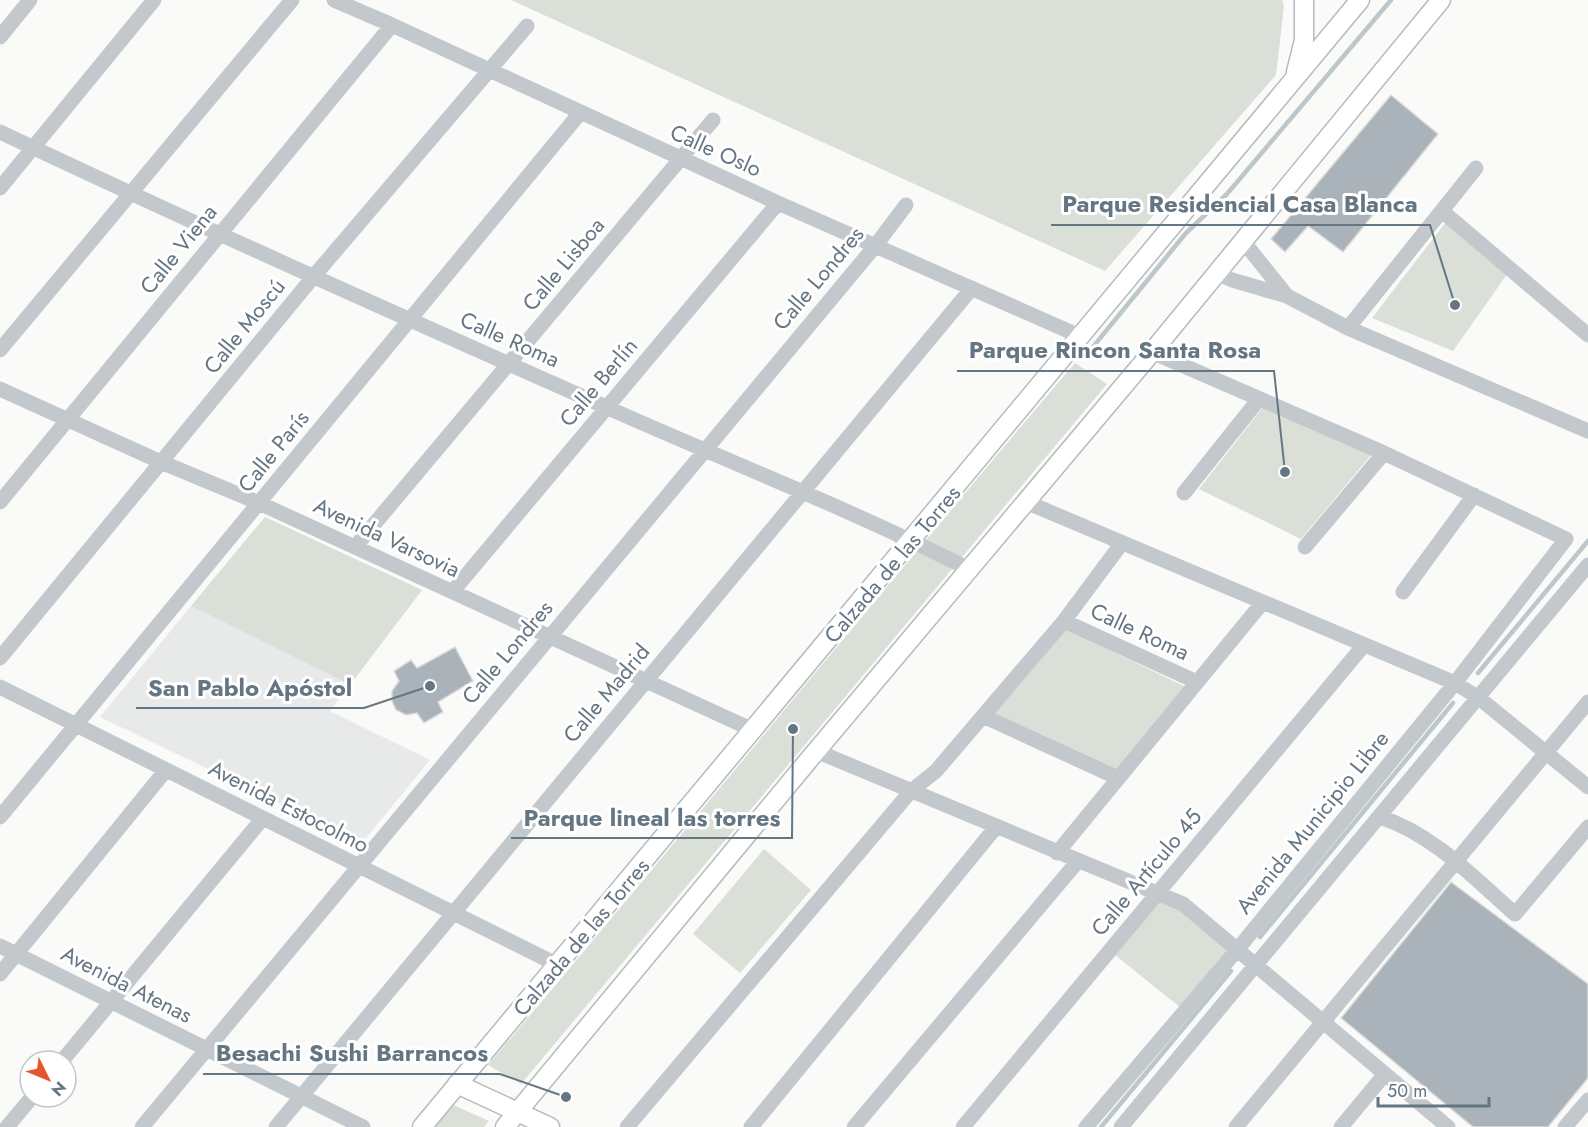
<svg xmlns="http://www.w3.org/2000/svg" width="1588" height="1127" font-family="Jost,sans-serif">
	<rect width="100%" height="100%" fill="#fafaf8"/>
	<!-- built -->
	<path fill="#e8e9e9" d="M191,606L350,685L330,711L430,760L362,843L100,717Z"/>
	<!-- green -->
	<path fill="#dadfd7" d="M511,0H1282L1284,6L1276,75L1105,271Z
		M1449,218L1508,273L1453,351L1372,318Z
		M1075,363L1107,384L521,1084L488,1065C685,833 877,595 1075,363Z
		M1263,407L1371,455L1301,539L1199,489Z
		M265,517L422,590L350,685L191,606Z
		M1066,629L1190,689L1120,772L993,713Z
		M764,849L811,890L740,973L693,934Z
		M1161,899L1187,913L1230,949L1181,1008L1115,955Z
		M451,1104L489,1121L484,1127H431Z"/>
	<g fill="none" stroke-linecap="round" stroke-linejoin="round">
		<!-- stream -->
		<path stroke="#bbc7cb" stroke-width="4.5" d="M1088,353L1186,233L1227,194L1391,0
			M1478,673L1588,541
			M1260,937L1453,703
			M1101,1127L1231,971"/>
	</g>
	<!-- building -->
	<path fill="#aab3b9" stroke="#dcdcda" stroke-width="1.5" d="M1391,95L1438,134L1343,252L1308,226L1285,252L1271,239Z
		M455,647L473,681L438,702L443,712L424,723L417,713L406,715L396,710L392,701V691L399,681L394,671L411,660L417,668Z
		M1451,882L1588,984V1078L1548,1127H1473L1341,1018Z"/>
	<g fill="none" stroke-linecap="round" stroke-linejoin="round">
		<!-- major casing -->
		<g stroke="#b5babe" stroke-width="21">
			<path id="major" d="M1296,72L1304,40V0
				M457,1084L550,1127
				M422,1127L1360,0
				M505,1127L807,762L1152,352L1441,0"/>
		</g>
		<!-- minor -->
		<path stroke="#c3c8cc" stroke-width="15" d="M334,0L392,25L778,203L1082,337
			M0,37L30,0
			M0,132C209,231 421,325 633,419C745,468 860,514 969,569
			M0,188L154,0
			M1442,211L1588,335
			M1243,241L1287,296
			M1217,273L1232,280L1287,296L1348,328L1588,431
			M1348,328L1476,168
			M0,350L292,0
			M0,389L161,462L259,503L753,730
			M1184,493L1259,399
			M0,502L392,25
			M1026,502L1455,683L1479,698L1588,787
			M355,547L713,120
			M1305,547L1384,453
			M453,591L778,203
			M1403,592L1474,495
			M1064,621L1197,682
			M0,658L314,276L527,26
			M0,687L558,965
			M983,716L1118,778
			M816,751L1183,904L1448,1127
			M0,817L580,113
			M1380,817C1433,834 1474,878 1515,914L1588,827
			M1057,853L1263,602
			M0,946L363,1127
			M0,974L166,770
			M62,1061L263,818
			M7,1127L32,1097
			M142,1127L876,245L906,205
			M276,1127L972,288
			M627,1127L911,791L936,771L1064,621L1122,543
			M751,1127L996,827
			M854,1127L1078,861
			M963,1127L1364,645
			M1086,1127L1237,950L1455,683L1566,539L1384,453L1152,352
			M1121,1127L1588,565
			M1236,1127L1588,702
			M1341,1127L1385,1074
			M1565,1127L1588,1100"/>
		<!-- major -->
		<use href="#major" stroke="#fff" stroke-width="18"/>
	</g>
	<g text-anchor="middle" stroke-width="6" stroke-linejoin="round" paint-order="stroke">
		<!-- street labels -->
		<g font-size="22" fill="#657683" stroke="#fff">
			<text transform="translate(716 150) rotate(24)" y="8">Calle Oslo</text>
			<text transform="translate(178 249) rotate(-51)" y="8">Calle Viena</text>
			<text transform="translate(563 264) rotate(-50)" y="8">Calle Lisboa</text>
			<text transform="translate(818 278) rotate(-50)" y="8">Calle Londres</text>
			<text transform="translate(244 326) rotate(-51)" y="8">Calle Moscú</text>
			<text transform="translate(510 339) rotate(24)" y="8">Calle Roma</text>
			<text transform="translate(598 382) rotate(-50)" y="8">Calle Berlín</text>
			<text transform="translate(273 451) rotate(-51)" y="8">Calle París</text>
			<text transform="translate(387 537) rotate(25)" y="8">Avenida Varsovia</text>
			<text transform="translate(892 564) rotate(-50)" y="8">Calzada de las Torres</text>
			<text transform="translate(1140 631) rotate(25)" y="8">Calle Roma</text>
			<text transform="translate(507 652) rotate(-50)" y="8">Calle Londres</text>
			<text transform="translate(606 693) rotate(-50)" y="8">Calle Madrid</text>
			<text transform="translate(289 806) rotate(27)" y="8">Avenida Estocolmo</text>
			<text transform="translate(1312 822) rotate(-51)" y="8">Avenida Municipio Libre</text>
			<text transform="translate(1146 872) rotate(-50)" y="8">Calle Artículo 45</text>
			<text transform="translate(581 937) rotate(-50)" y="8">Calzada de las Torres</text>
			<text transform="translate(127 984) rotate(27)" y="8">Avenida Atenas</text>
		</g>
	</g>
	<!-- callouts -->
	<path fill="none" stroke="#657683" stroke-width="2" d="M1455 305L1430 225H1051M1285 472L1274 371H957M430 686L364 708H136M793 729L792 838H511M566 1097L500 1074H203"/>
	<g fill="#657683" stroke="#fff" stroke-width="2">
		<circle cx="1455" cy="305" r="6"/>
		<circle cx="1285" cy="472" r="6"/>
		<circle cx="430" cy="686" r="6"/>
		<circle cx="793" cy="729" r="6"/>
		<circle cx="566" cy="1097" r="6"/>
	</g>
	<g font-size="24" text-anchor="middle" font-weight="bold" fill="#657683" stroke="#fff" stroke-width="6" stroke-linejoin="round" paint-order="stroke">
		<text x="1240" y="212">Parque Residencial Casa Blanca</text>
		<text x="1115" y="358">Parque Rincon Santa Rosa</text>
		<text x="250" y="696">San Pablo Apóstol</text>
		<text x="652" y="826">Parque lineal las torres</text>
		<text x="352" y="1061">Besachi Sushi Barrancos</text>
	</g>
	<!-- north arrow -->
	<g transform="translate(48 1079) rotate(133)"><circle r="28" fill="#ffffff" stroke="#c1c8cd" stroke-width="1.5"/>
	<path d="M0-4.5L10 22L0 15L-10 22Z" fill="#e4572e"/>
	<text y="-9" font-size="16" font-weight="bold" text-anchor="middle" fill="#657683">N</text>
	</g>
	<!-- scale -->
	<path d="M1378 1097v9h111v-9" fill="none" stroke="#657683" stroke-width="3"/>
	<text x="1387" y="1097" font-size="18" fill="#657683" stroke="#ffffff" stroke-width="4.5" paint-order="stroke">50 m</text>
</svg>
